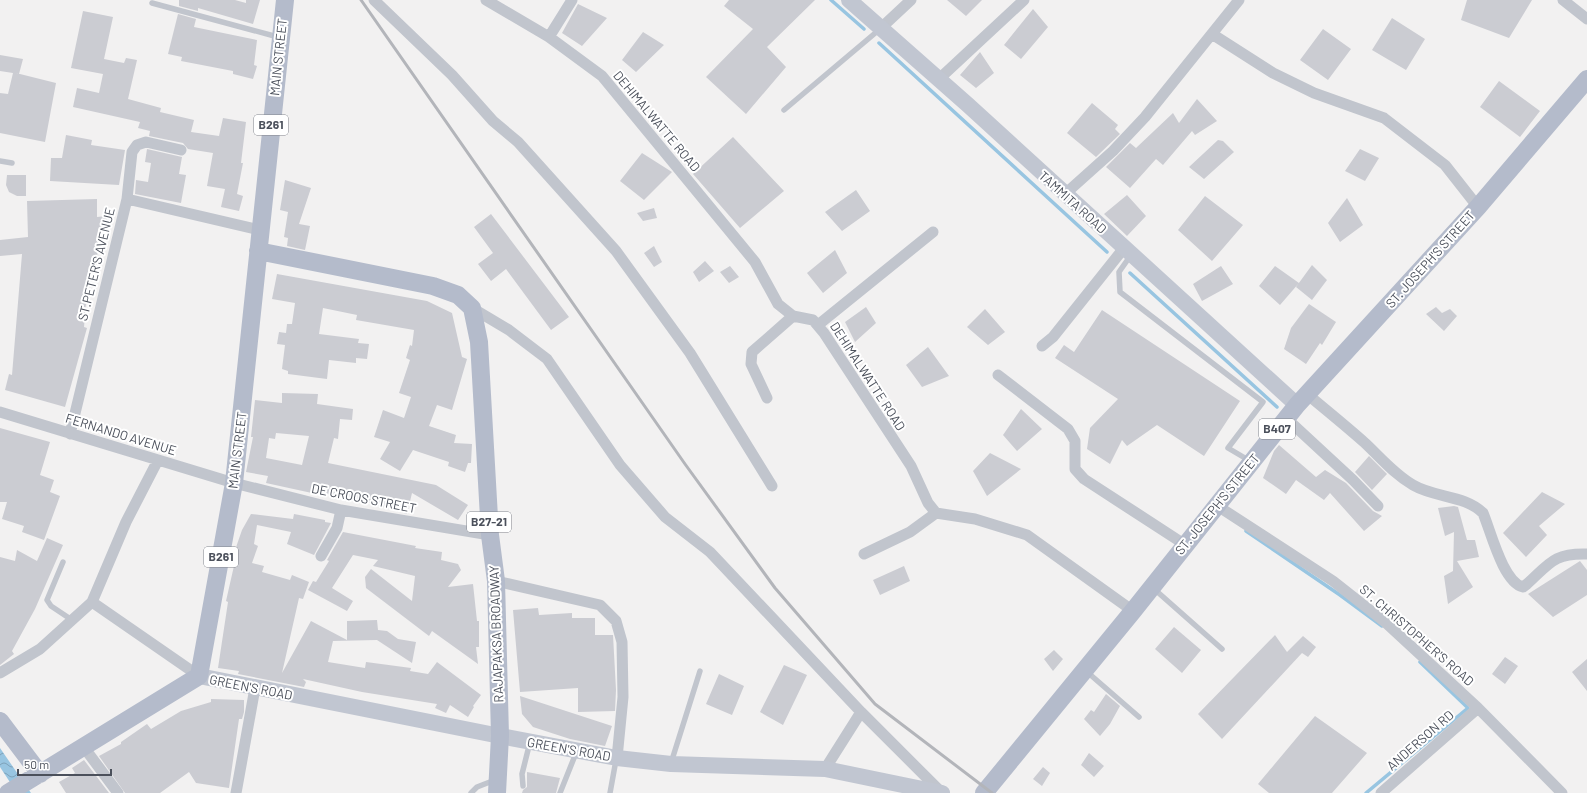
<svg xmlns="http://www.w3.org/2000/svg" width="1587" height="793" font-family="Barlow,sans-serif">
	<defs>
		<pattern id="water-waves" width="16" height="10" patternUnits="userSpaceOnUse"><rect width="16" height="10" fill="#98c5e1"/><path d="M0 5q4-4 8 0t8 0" fill="none" stroke="#7ea2b9"/></pattern>
	</defs>
	<rect width="100%" height="100%" fill="#f2f1f1"/>
	<!-- water -->
	<path fill="url(#water-waves)" d="M0,748L31,793H17L0,767Z"/>
	<g fill="none" stroke-linecap="round" stroke-linejoin="round">
		<!-- stream -->
		<path stroke="#98c5e1" stroke-width="3.5" d="M831,0L864,29
			M879,43L1107,252
			M1130,273L1277,407
			M1246,531L1340,595L1382,626
			M1366,793L1468,708L1420,662"/>
	</g>
	<!-- building -->
	<path fill="#cbccd2" fill-rule="evenodd" d="M179,0H235L246,3V0H260L253,24L198,8V11L179,6Z
		M729,0H815L767,47L786,67L746,114L706,77L753,29L724,6Z
		M947,0H982L966,16Z
		M1467,0H1532L1509,38L1461,20Z
		M578,4L607,18L582,46L562,33Z
		M1033,9L1048,27L1021,59L1004,45Z
		M83,11L113,17L104,59L124,63L126,58L137,60L128,99L161,108L160,112L194,120L191,132L219,136L223,118L246,122L241,163H243L237,194L243,196L239,211L221,207L225,189L207,186L213,153L188,149L183,143L149,136L150,131L138,128L140,122L73,107L77,88L99,93L103,74L71,68Z
		M178,14L196,19L194,27L257,40L254,65L257,66L253,79L233,74V71L181,61L182,57L168,54Z
		M1392,18L1425,39L1406,70L1372,50Z
		M1323,29L1351,49L1328,80L1300,60Z
		M643,32L664,45L636,72L622,60Z
		M980,52L994,73L976,88L960,75Z
		M0,55L23,59L19,74L16,73L56,83L45,142L0,133V93L8,94L13,73L0,71Z
		M1499,81L1540,111L1520,137L1480,107Z
		M1197,99L1217,121L1195,135L1192,131L1163,165L1156,159L1130,188L1106,167L1130,143L1136,148L1173,113L1179,123Z
		M1092,103L1118,125L1115,129L1120,134L1096,157L1067,133Z
		M66,135L92,140L91,145L125,150L119,185L50,181L51,158H62Z
		M733,137L784,191L740,228L693,174Z
		M1218,140L1223,141L1234,152L1204,179L1189,167Z
		M147,149L182,157L179,174L186,175L181,203L135,194L136,180L148,182L151,163L145,162Z
		M1360,149L1379,158L1365,181L1345,171Z
		M642,153L672,172L644,200L620,181Z
		M7,175H26V196H17L9,192L6,185Z
		M285,180L311,188L299,224L310,226L305,250L287,246L288,238L284,237L288,212L280,210Z
		M856,190L870,211L842,231L825,212Z
		M1127,195L1146,216L1127,236L1104,214Z
		M1205,196L1243,225L1212,261L1178,230Z
		M1347,198L1363,225L1340,242L1328,223Z
		M97,199V217L107,216V229H98L97,266L89,267L84,327L87,328L65,407L5,390L9,374L12,375L22,254L0,256V240L28,237L27,201Z
		M654,208L657,218L643,221L637,213Z
		M491,214L569,317L551,330L506,269L491,281L478,264L493,253L474,227Z
		M654,246L662,262L654,267L644,253Z
		M835,250L847,273L823,293L807,273Z
		M705,261L714,271L699,282L693,272Z
		M1312,265L1327,280L1312,300L1296,287Z
		M730,266L739,277L729,283L720,272Z
		M1221,266L1233,284L1202,301L1193,284Z
		M1275,266L1299,283L1280,305L1259,286Z
		M277,274L427,301L452,313L462,357L467,359L452,410L437,405L429,426L456,435L454,443L472,444L471,463H468L465,472L448,466L449,462L413,450L400,471L380,459L390,442L374,437L383,410L404,418L411,397L399,393L410,360L406,358L410,345L412,346L414,330L356,320L357,315L323,308L319,334L359,339L358,343L369,344L367,359L356,358V363L329,360L327,379L288,374V371L282,369L285,345L277,344L279,332L286,333L287,324H292L295,303L272,299Z
		M1309,304L1336,322L1322,345L1320,343L1306,364L1284,349L1291,328Z
		M866,307L876,323L855,342L845,322Z
		M1436,307L1442,313L1450,309L1457,316L1444,331L1426,314Z
		M985,309L1005,332L988,345L967,327Z
		M1102,310L1240,401L1204,456L1157,425L1127,446L1122,440L1110,464L1087,449L1090,428L1118,399L1055,358L1064,345L1074,352Z
		M928,347L949,376L922,387L906,365Z
		M282,393L318,394L317,404L353,409L352,420L340,419L338,439L334,438L328,463L436,485L468,505L458,520L412,493L407,514L366,502L322,493L321,495L266,483L268,476L246,472L253,437H251L255,400L282,403ZM276,433L309,436L302,465L266,458L269,438L275,439Z
		M1021,409L1042,429L1017,451L1003,435Z
		M0,428L50,442L40,475L54,480L50,492L60,496L44,540L22,532L24,526L2,519L7,502H0Z
		M1279,445L1316,477L1325,470L1346,483L1373,511L1382,516L1364,531L1330,493L1324,500L1296,480L1286,494L1263,478L1274,451Z
		M990,453L1021,469L987,496L973,471Z
		M1369,456L1387,474L1372,490L1355,472Z
		M1542,492L1565,504L1539,526L1547,535L1526,557L1503,533Z
		M1454,506L1458,507L1467,540H1475L1479,557L1457,561L1473,587L1448,604L1444,576L1453,571L1454,532L1445,536L1438,508Z
		M251,514L293,519L294,514L325,520V522L331,523L314,555L287,544L291,532L257,525L254,544L258,546L252,563L264,566L262,572L290,580L292,575L309,582L303,599L299,598L282,673L311,621L347,640V621L377,620L378,630L387,631L398,639L416,642L412,663L377,640L333,641L328,662L365,668L366,662L411,668L410,671L428,674L437,662L481,695L473,706L474,707L468,717L450,705L446,713L435,708L437,704L362,692L303,679L306,682L304,687L238,674L239,671L218,668L228,602L226,601L236,557L233,556L242,530Z
		M343,532L416,546L415,548L442,552L441,560L458,564L461,570L448,587L473,584L477,621H479V647H476L478,664L432,631L429,636L366,588L365,577L371,569L412,601L415,576L373,566L378,560L353,555L332,588L353,601L347,611L308,590L313,581L316,582L329,561L327,560Z
		M47,538L63,545L35,609L12,651L14,654L0,665V557L15,561L17,550L37,561Z
		M1580,561L1587,570V595L1553,617L1528,594Z
		M904,566L910,581L880,595L873,580Z
		M538,608L539,615L572,613V618H595V635H613L616,690L615,711L578,712V688L520,692L513,610Z
		M1174,627L1201,650L1182,673L1155,649Z
		M1275,635L1287,652L1303,636L1316,647L1308,657L1302,653L1222,739L1198,714Z
		M1054,650L1063,659L1053,671L1044,659Z
		M1505,657L1518,666L1505,684L1492,674Z
		M1587,659V691L1572,672Z
		M784,665L807,675L783,725L760,712Z
		M719,674L744,686L732,715L706,704Z
		M1106,694L1120,706L1110,724L1100,736L1084,719L1091,710L1094,712Z
		M520,696L612,726L605,746L570,739L533,727L522,714Z
		M211,699L244,700V712L242,719H239L229,788L196,783L189,772L160,793H125L99,756L121,744V742L147,724L151,729L181,711L211,702Z
		M1315,716L1367,753L1332,793H1269L1258,784Z
		M1089,753L1104,766L1094,777L1081,765Z
		M84,760L109,793H66L59,782L75,773L72,768Z
		M1043,767L1050,773L1042,786L1033,779Z
		M527,772L560,778L556,793H522L523,790L527,787Z"/>
	<g fill="none" stroke-linecap="round" stroke-linejoin="round">
		<!-- lane -->
		<path stroke="#c1c5cd" stroke-width="5.5" d="M152,3L278,37
			M784,110L880,29
			M0,161L12,163
			M1131,255L1119,272L1120,292L1263,402L1228,448L1250,461
			M63,562L47,600L51,606L72,620
			M1153,588L1222,649
			M1086,671L1139,717
			M671,763L700,671
			M523,786L522,774L530,742
			M471,793L477,787L495,780
			M560,793L576,753
			M610,793L616,760"/>
		<!-- street -->
		<path stroke="#c1c5cd" stroke-width="11" d="M374,0L452,75L493,121L518,142L616,251L690,353L772,486
			M486,0L549,37L602,76L755,262L778,304L793,316L813,320L824,333L911,466L928,503L936,513L975,519L1027,535L1133,611
			M1563,0L1587,19
			M881,28L911,0
			M1212,34L1273,73L1314,93L1384,118L1445,165L1478,207
			M549,37L572,0
			M939,79L1024,0
			M1065,194L1113,151L1145,117L1239,0
			M127,199L260,230
			M472,308L509,330L547,359L620,465L665,517L710,552L861,712L941,792
			M818,325L933,232
			M1042,346L1053,337L1124,248
			M998,375L1068,429L1075,441V469L1084,479L1184,544
			M1307,394C1326,410 1346,426 1365,443C1381,458 1394,474 1413,485C1435,498 1465,495 1483,513C1491,532 1503,582 1523,587L1527,584C1550,563 1554,553 1587,554
			M767,398L751,364L752,352L793,316
			M0,412L234,483L341,510L490,535
			M1286,418L1353,480L1378,506
			M70,434L127,199L132,152L137,145L146,142L181,150
			M1216,505L1333,581L1385,622L1478,708L1562,793
			M864,554L910,532L936,513
			M321,556L337,528L341,510
			M496,581L600,605L616,621L622,642L623,697L617,758
			M92,602L199,676
			M0,673L40,649L92,602L126,522L158,460
			M83,746L118,793
			M825,769L861,712
			M236,793L255,688
			M1381,793L1478,708"/>
		<!-- secondary -->
		<path stroke="#c1c6d1" stroke-width="16" d="M849,0L968,105L1297,405
			M199,676L500,736L617,758L671,764L825,769L942,793"/>
		<!-- primary -->
		<path stroke="#b4bbcb" stroke-width="18" d="M258,251L433,286L458,295L472,308L479,342L490,535L496,581L500,736L497,793
			M0,721L40,774
			M8,793L199,676L234,483L285,0
			M984,793L1133,611L1297,405L1478,207L1587,79"/>
		<!-- rail -->
		<path stroke="#b3b5ba" stroke-width="3" d="M361,0L685,464L775,588L875,704L992,793"/>
	</g>
	<g text-anchor="middle" stroke-width="4" stroke-linejoin="round" paint-order="stroke">
		<!-- shield labels -->
		<g fill="#fff" stroke="#81848c" stroke-width="1">
			<rect x="254" y="115" width="34" height="20" rx="3"/>
			<rect x="1259" y="419" width="36" height="20" rx="3"/>
			<rect x="467" y="512" width="44" height="20" rx="3"/>
			<rect x="204" y="547" width="34" height="20" rx="3"/>
		</g>
		<g font-size="12" font-weight="bold" fill="#4b505b">
			<text x="271" y="129">B261</text>
			<text x="1277" y="433">B407</text>
			<text x="489" y="526">B27-21</text>
			<text x="221" y="561">B261</text>
		</g>
		<!-- street labels -->
		<g font-size="13" fill="#4b505b" stroke="#fff">
			<text transform="translate(278 57) rotate(-84)" y="5">MAIN STREET</text>
			<text transform="translate(657 121) rotate(50)" y="5">DEHIMALWATTE ROAD</text>
			<text transform="translate(1073 202) rotate(42)" y="5">TAMMITA ROAD</text>
			<text transform="translate(1430 259) rotate(-48)" y="5">ST. JOSEPH'S STREET</text>
			<text transform="translate(96 264) rotate(-76)" y="5">ST.PETER'S AVENUE</text>
			<text transform="translate(868 376) rotate(57)" y="5">DEHIMALWATTE ROAD</text>
			<text transform="translate(121 434) rotate(17)" y="5">FERNANDO AVENUE</text>
			<text transform="translate(237 450) rotate(-83)" y="5">MAIN STREET</text>
			<text transform="translate(364 498) rotate(11)" y="5">DE CROOS STREET</text>
			<text transform="translate(1217 504) rotate(-51)" y="5">ST. JOSEPH'S STREET</text>
			<text transform="translate(496 634) rotate(-92)" y="5">RAJAPAKSA BROADWAY</text>
			<text transform="translate(1417 635) rotate(41)" y="5">ST. CHRISTOPHER'S ROAD</text>
			<text transform="translate(251 687) rotate(11)" y="5">GREEN'S ROAD</text>
			<text transform="translate(1420 740) rotate(-41)" y="5">ANDERSON RD</text>
			<text transform="translate(569 749) rotate(10)" y="5">GREEN'S ROAD</text>
		</g>
	</g>
	<!-- scale -->
	<path d="M18 769v6h93v-6" fill="none" stroke="#4b505b" stroke-width="2"/>
	<text x="24" y="769" font-size="12" fill="#4b505b" stroke="#ffffff" stroke-width="3" paint-order="stroke">50 m</text>
</svg>
